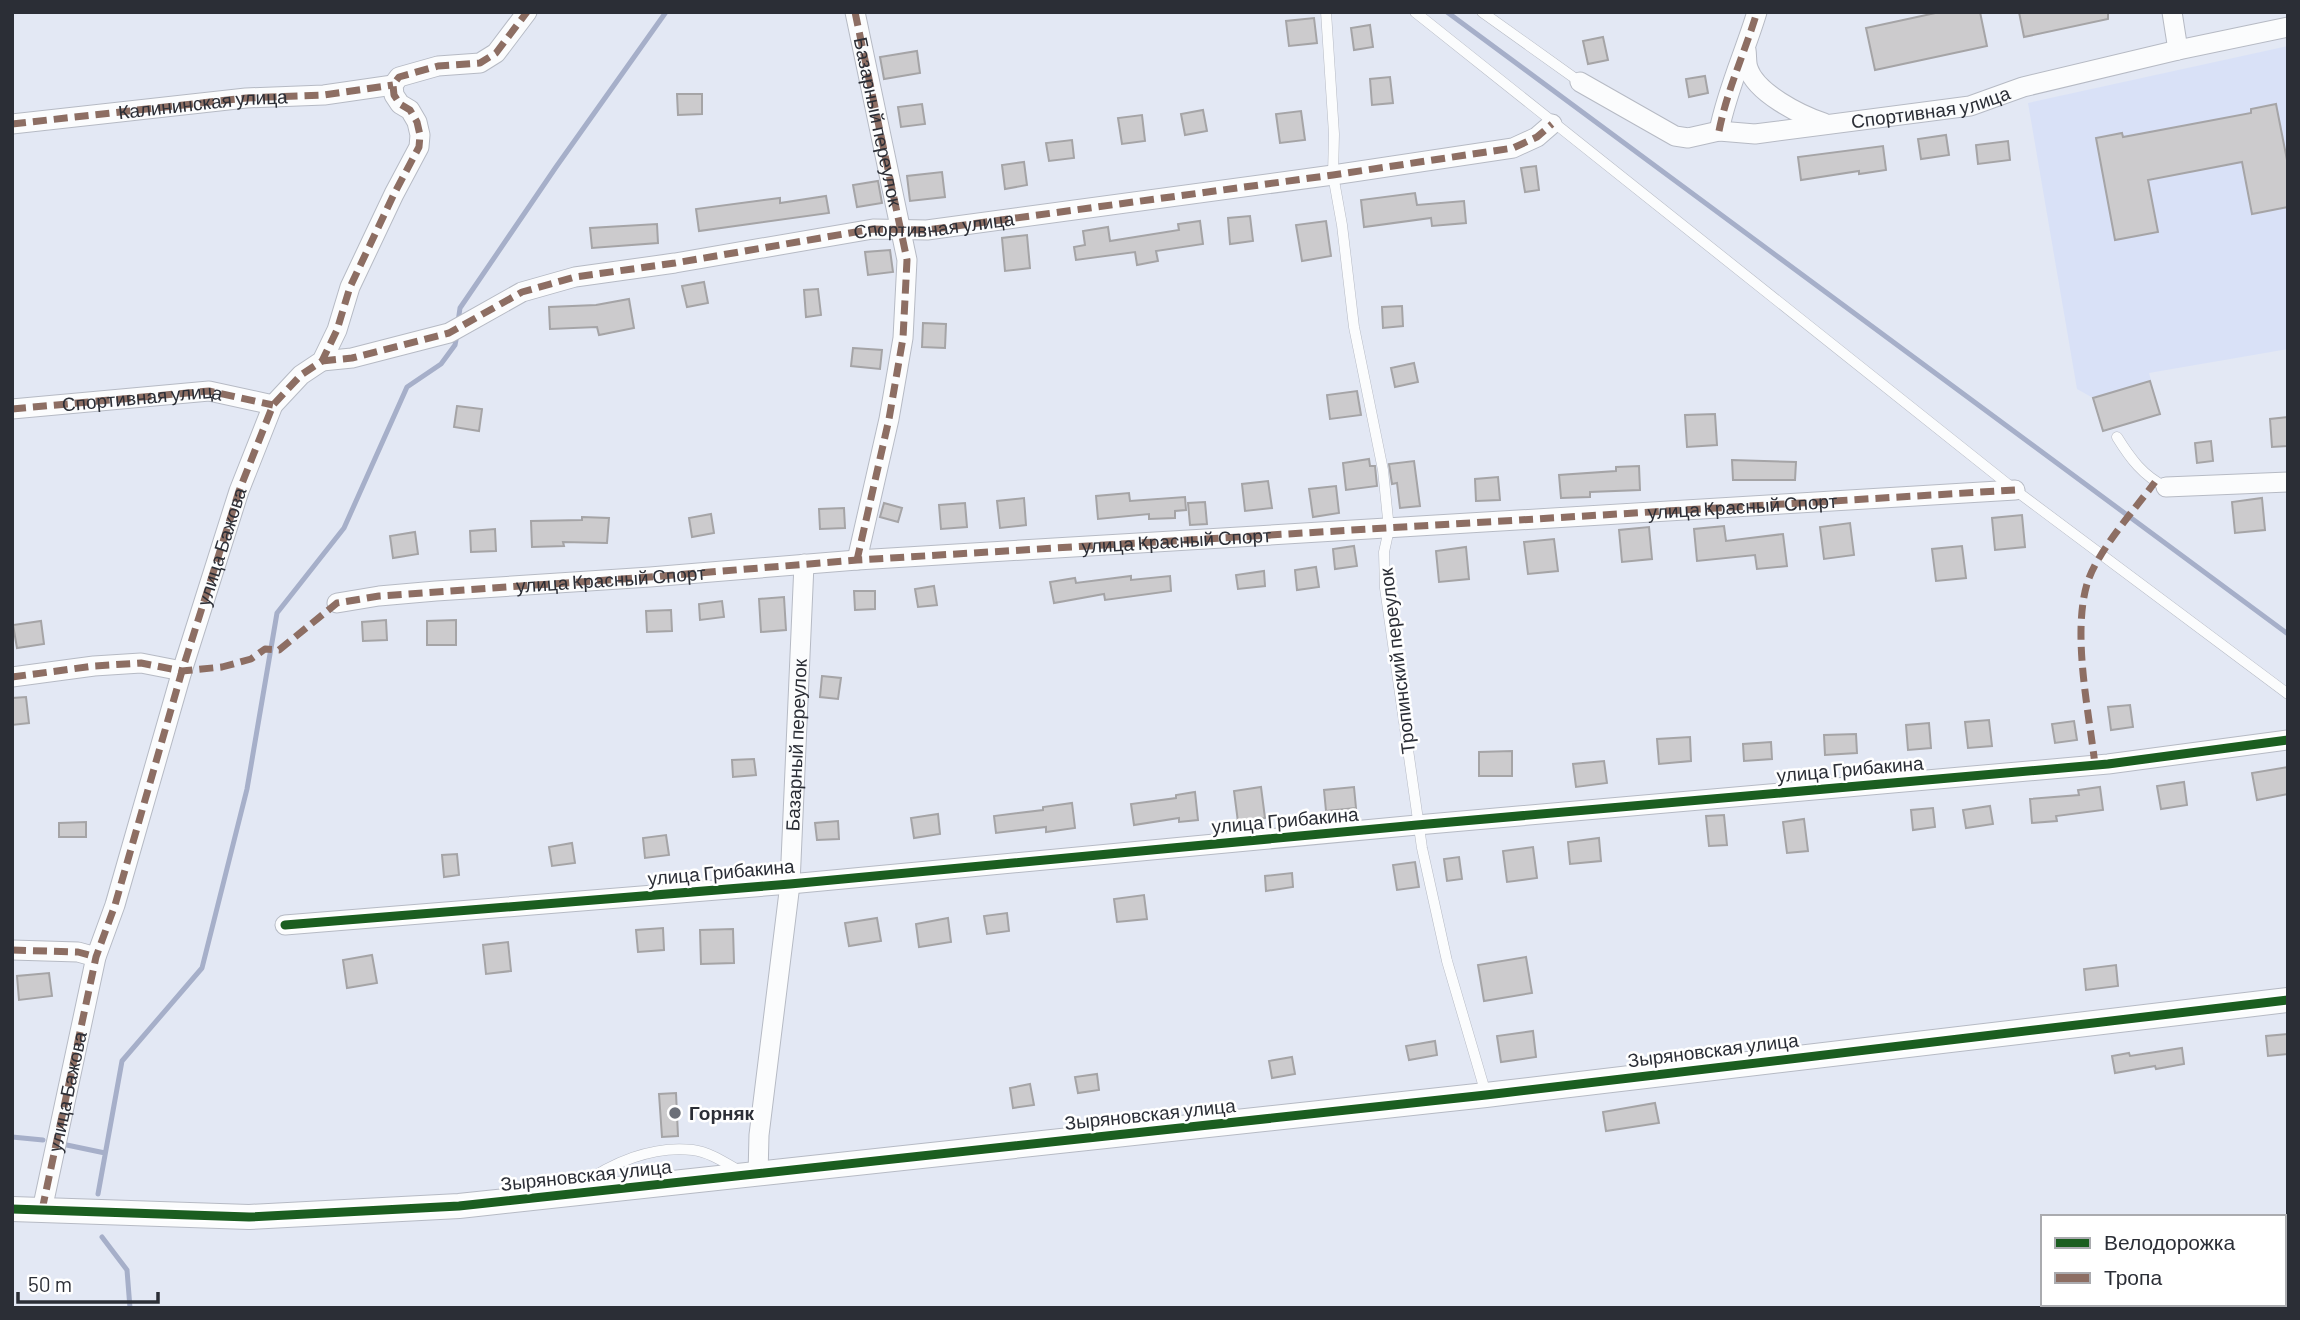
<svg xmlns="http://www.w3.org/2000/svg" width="2300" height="1320" font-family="Barlow,sans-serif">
	<rect width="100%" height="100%" fill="#e3e8f4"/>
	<!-- built -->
	<path fill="#d9e1f7" d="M2288,46V349L2149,373L2160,414L2103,431L2093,398L2077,389L2028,103Z"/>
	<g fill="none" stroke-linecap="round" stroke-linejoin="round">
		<!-- stream -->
		<path stroke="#a6afc9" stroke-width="5" d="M1447,12L2288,634
			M458,322L460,308L556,167L666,12
			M12,1137L43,1140
			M62,1144L105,1153
			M98,1194L122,1061L202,968L247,789L277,613L344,528L407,387L441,364L455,345L457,335
			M102,1237L127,1270L130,1308"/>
	</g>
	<!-- building -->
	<path fill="#cccbcd" stroke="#a5a4a6" stroke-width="2" d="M1940,12H1980L1987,46L1875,70L1866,28Z
		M2019,12H2108V19L2024,37Z
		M1314,18L1317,43L1289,46L1286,21Z
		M1370,25L1373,47L1354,50L1351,28Z
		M1603,37L1608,60L1588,64L1583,41Z
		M917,51L920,73L884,79L880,57Z
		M1705,76L1708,93L1689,97L1686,79Z
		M1390,77L1393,103L1372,105L1370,79Z
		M677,94H702V114L678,115Z
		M922,104L925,124L901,127L898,107Z
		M2276,104L2288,165V207L2252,214L2242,162L2148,180L2158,232L2115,240L2096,138L2122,133L2123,137L2251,113V109Z
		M1203,110L1207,131L1185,135L1181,114Z
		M1301,111L1305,140L1280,143L1276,114Z
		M1142,115L1145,141L1122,144L1118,118Z
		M1946,135L1949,155L1921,159L1918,139Z
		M1072,140L1074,158L1049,161L1046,143Z
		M2008,141L2010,160L1978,164L1976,145Z
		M1883,146L1886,170L1859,174V171L1801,180L1798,157Z
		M1024,162L1027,185L1005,189L1002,165Z
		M1536,166L1539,190L1525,192L1521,168Z
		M942,172L945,197L910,201L907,176Z
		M878,181L882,203L857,207L853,185Z
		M1415,193L1417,205L1464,201L1466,223L1432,226L1431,218L1364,227L1361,200Z
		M826,196L829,213L699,231L696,209L780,198V203Z
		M1250,216L1253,241L1230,244L1228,218Z
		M1200,221L1203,244L1156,251L1158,261L1137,265L1135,252L1076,260L1074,247L1085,245L1083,231L1108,227L1110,241L1179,230L1178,224Z
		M1326,221L1331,256L1302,261L1296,225Z
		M657,224L658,243L592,248L590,228Z
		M1027,235L1030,268L1005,271L1002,238Z
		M890,250L893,272L868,275L865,252Z
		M704,282L708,303L687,307L682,286Z
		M818,289L821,315L806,317L804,290Z
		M629,299L634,328L599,335L597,327L550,329L549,307L596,305Z
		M1402,306L1403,326L1383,328L1382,307Z
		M923,323L946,324L945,348L922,347Z
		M853,348L882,350L880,369L851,366Z
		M1414,363L1418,382L1395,387L1391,368Z
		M2150,381L2160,414L2103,431L2093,398Z
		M1357,391L1361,415L1330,419L1327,395Z
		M457,406L482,409L479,431L454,427Z
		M1715,414L1717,445L1687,447L1685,415Z
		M2288,417V446L2272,447L2270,419Z
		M2211,441L2213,461L2197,463L2195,443Z
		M1369,459L1370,466H1375L1377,486L1346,490L1343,463Z
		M1732,460L1796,462L1795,480H1733Z
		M1414,461L1420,506L1400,508L1397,483L1392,484L1389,464Z
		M1639,466L1640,490L1590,492V497L1561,498L1559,475L1616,471V467Z
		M1498,477L1500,500L1476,501L1475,479Z
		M1268,481L1272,508L1245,511L1242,484Z
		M1336,486L1339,513L1313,517L1309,489Z
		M1129,493L1130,501L1185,497L1186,510L1175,511V518L1149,519V514L1098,519L1096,496Z
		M1024,498L1026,525L1000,528L997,501Z
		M2262,498L2265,530L2235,533L2232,502Z
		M1205,502L1207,524L1190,525L1188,503Z
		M884,503L902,508L898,522L880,517Z
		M965,503L967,527L941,529L939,505Z
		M844,508L845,528L820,529L819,509Z
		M711,514L714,533L692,537L689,518Z
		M2022,515L2025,547L1995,550L1992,518Z
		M582,517L609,518L607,543L563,542L564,546L532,547L531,521L582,520Z
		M1850,523L1854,555L1824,559L1820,527Z
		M1724,526L1726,541L1783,534L1787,566L1757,569L1755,555L1697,561L1694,529Z
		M1649,527L1652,559L1622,562L1619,530Z
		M495,529L496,551L471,552L470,531Z
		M415,532L418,554L393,558L390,536Z
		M1554,539L1558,571L1528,574L1524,542Z
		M1354,546L1357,566L1335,569L1333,549Z
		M1962,546L1966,578L1936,581L1932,549Z
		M1466,547L1469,579L1439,582L1436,551Z
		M1316,567L1319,587L1297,590L1295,570Z
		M1264,571L1265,586L1238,589L1236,575Z
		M1131,576V580L1170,576L1171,591L1105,600L1104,594L1054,603L1050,582L1075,578L1076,583Z
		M934,586L937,605L918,607L915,589Z
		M854,591H875V609L855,610Z
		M784,597L786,630L761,632L759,599Z
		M722,601L724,617L700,620L699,604Z
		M671,610L672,631L647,632L646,611Z
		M386,620L387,640L363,641L362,622Z
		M456,620V645H427V621Z
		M41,621L44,644L17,648L13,625Z
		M822,676L841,678L838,699L820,697Z
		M26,697L29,723L12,725V698Z
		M2130,705L2133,727L2111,730L2108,707Z
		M1989,720L1992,746L1968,748L1965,722Z
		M2074,721L2077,740L2055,743L2052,724Z
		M1929,723L1931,748L1908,750L1906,725Z
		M1856,734L1857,753L1825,755L1824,735Z
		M1690,737L1691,761L1659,764L1657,739Z
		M1771,742L1772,759L1744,761L1743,744Z
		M1512,751V776H1479V752Z
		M754,759L756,775L733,777L732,760Z
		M1604,761L1607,783L1576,787L1573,764Z
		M2288,767V794L2257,800L2252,773Z
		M2184,782L2187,805L2161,809L2157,786Z
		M1261,787L1265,818L1238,822L1234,791Z
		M1354,787L1356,808L1326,811L1324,790Z
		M2100,787L2103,810L2056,816L2057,821L2032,823L2030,799L2079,795L2078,790Z
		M1195,792L1198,820L1179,822V818L1134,825L1131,804L1176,798V795Z
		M1072,803L1075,828L1046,832V827L996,833L994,816L1043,810V807Z
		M1990,806L1993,824L1966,828L1963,810Z
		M1933,808L1935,827L1913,830L1911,810Z
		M938,814L940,834L914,838L911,818Z
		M1724,815L1727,845L1709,846L1706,816Z
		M1804,819L1808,851L1787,853L1783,822Z
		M838,821L839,839L817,840L815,823Z
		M86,822V837H59V823Z
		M666,835L669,855L645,858L643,838Z
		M1599,838L1601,861L1570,864L1568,842Z
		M572,843L575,863L552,866L549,847Z
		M1533,847L1537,878L1507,882L1503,851Z
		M457,854L459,875L444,877L442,855Z
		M1459,857L1462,879L1447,881L1444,859Z
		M1415,862L1419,887L1397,890L1393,865Z
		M1292,873L1293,887L1266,891L1265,876Z
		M1144,895L1147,919L1117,922L1114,899Z
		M1007,913L1009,931L987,934L984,916Z
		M877,918L881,941L849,946L845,923Z
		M948,918L951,942L919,947L916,924Z
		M663,928L664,950L638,952L636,930Z
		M733,929L734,963L701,964L700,930Z
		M508,942L511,971L486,974L483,945Z
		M372,955L377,983L347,988L343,960Z
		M1526,957L1532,993L1484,1001L1478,965Z
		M2116,965L2118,986L2086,990L2084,969Z
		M49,973L52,996L19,1000L17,976Z
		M1533,1031L1536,1057L1501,1062L1497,1036Z
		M2288,1034V1054L2268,1056L2266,1036Z
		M1435,1041L1437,1055L1409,1060L1406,1046Z
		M2182,1048L2184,1064L2156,1069L2155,1066L2115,1073L2112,1056L2129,1053L2130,1056Z
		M1292,1057L1295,1074L1272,1078L1269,1061Z
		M1097,1074L1099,1090L1078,1093L1075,1077Z
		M1030,1084L1034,1105L1013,1108L1010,1088Z
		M676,1093L678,1136L662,1137L659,1094Z
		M1655,1103L1659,1123L1606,1131L1603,1112Z"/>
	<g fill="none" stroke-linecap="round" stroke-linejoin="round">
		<!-- service casing -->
		<g stroke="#b6bac4" stroke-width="11">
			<path id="service" d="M1326,12L1334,134L1333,175L1342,225L1354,327L1383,470L1389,529L1384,552L1385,588L1422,848L1447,961L1486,1094
				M1415,12L2015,490L2288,694
				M1482,12L1580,82
				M2117,437C2130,458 2143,476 2166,487
				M580,1186C611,1163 653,1145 693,1150C709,1152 724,1162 738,1170"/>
		</g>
		<!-- minor casing -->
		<g stroke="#b6bac4" stroke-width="21">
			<g id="minor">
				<path d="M855,12L907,260L903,338L889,419L857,560"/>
				<path d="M2172,12L2178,50"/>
				<path d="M1746,50C1747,56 1746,62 1748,68C1756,93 1800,115 1824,123"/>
				<path id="s1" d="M1580,82L1675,136L1688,138L1719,131L1755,134L1970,106L2023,87L2178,50L2288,27"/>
				<path d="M12,124L246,98L324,95L393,85"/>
				<path d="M1719,131C1727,90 1745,52 1757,12"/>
				<path id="s2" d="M322,361L352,358L449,333L522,292L575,277L675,263L873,229L927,230L1333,175L1513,148L1537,137L1552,124"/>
				<path d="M12,409L209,391L273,405"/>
				<path d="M2166,487L2288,482"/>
				<path id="s3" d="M337,603L379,596L436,591L650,577L857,560L2015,490"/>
				<path d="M12,677L94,666L141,663L182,671"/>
				<path d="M285,925L790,884L1417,825L2108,764L2288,740"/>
				<path d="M12,950L78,952L96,957"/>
				<path id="s4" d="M758,1175L759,1135L790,884L804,564"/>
				<path d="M42,1210L96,957L115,905L182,671L239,491L273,405L301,375L322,361L337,330L350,287L394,194L419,147L420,135L417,122L410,110L400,104L394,95L393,85L399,77L438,66L480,63L496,53L527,12"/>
			</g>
		</g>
		<!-- tertiary casing -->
		<g stroke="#b6bac4" stroke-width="26">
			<path id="tertiary" d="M12,1209L249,1217L459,1206L1486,1095L2288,1000"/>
		</g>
		<!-- service -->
		<use href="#service" stroke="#fbfcfd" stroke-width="10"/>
		<!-- minor -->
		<use href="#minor" stroke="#fbfcfd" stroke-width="19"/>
		<!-- tertiary -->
		<use href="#tertiary" stroke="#fbfcfd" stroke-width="24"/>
		<!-- quiet -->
		<g stroke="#8d6e63" stroke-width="7" stroke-dasharray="14 7" stroke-linecap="butt">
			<path id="s5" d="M855,12L907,260L903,338L889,419L857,560"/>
			<path id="s6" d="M12,124L246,98L324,95L393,85"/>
			<path d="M1719,131C1727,90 1745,52 1757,12"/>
			<path d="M322,361L352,358L449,333L522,292L575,277L675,263L873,229L927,230L1333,175L1513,148L1537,137L1552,124"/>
			<path id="s7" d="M12,409L209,391L273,405"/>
			<path d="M12,677L94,666L141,663L182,671L222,667L251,659L265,649L279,650L337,603L379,596L650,577L857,560L2015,490"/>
			<path d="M2095,765C2089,712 2072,635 2087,584C2096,553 2135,509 2155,482"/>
			<path d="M12,950L78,952L96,957"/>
			<path id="s8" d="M42,1210L96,957L115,905L182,671L239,491L273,405L301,375L322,361L337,330L350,287L394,194L419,147L420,135L417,122L410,110L400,104L394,95L393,85L399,77L438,66L480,63L496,53L527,12"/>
		</g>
		<!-- cycleway casing -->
		<g stroke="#fff" stroke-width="13">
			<path id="cycleway" d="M285,925L790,884L1417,825L2108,764L2288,740
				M12,1209L249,1217L459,1206L1486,1095L2288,1000"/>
		</g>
		<!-- cycleway -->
		<use href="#cycleway" stroke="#1b5e20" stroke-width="9"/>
	</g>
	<!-- markers -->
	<circle fill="#6b6f78" stroke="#fff" stroke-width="2.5" cx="675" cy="1113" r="7"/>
	<g text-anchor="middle" stroke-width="5" stroke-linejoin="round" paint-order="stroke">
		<!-- street labels -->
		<g font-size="19" fill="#2b2e36" stroke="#fff">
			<text dy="7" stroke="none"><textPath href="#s6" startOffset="192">Калининская улица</textPath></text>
			<text dy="7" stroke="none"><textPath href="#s1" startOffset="368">Спортивная улица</textPath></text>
			<text dy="7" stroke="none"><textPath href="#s5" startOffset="112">Базарный переулок</textPath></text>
			<text dy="7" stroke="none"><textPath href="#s2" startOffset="632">Спортивная улица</textPath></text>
			<text dy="7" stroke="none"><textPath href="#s7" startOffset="131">Спортивная улица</textPath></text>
			<text dy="7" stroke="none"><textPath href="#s3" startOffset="1409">улица Красный Спорт</textPath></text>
			<text dy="7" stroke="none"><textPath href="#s3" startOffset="842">улица Красный Спорт</textPath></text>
			<text dy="7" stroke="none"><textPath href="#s8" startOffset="688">улица Бажова</textPath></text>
			<text dy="7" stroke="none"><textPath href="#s3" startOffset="275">улица Красный Спорт</textPath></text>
			<text transform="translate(1397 661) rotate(-97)" y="7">Тропинский переулок</text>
			<text dy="7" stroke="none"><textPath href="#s4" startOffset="432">Базарный переулок</textPath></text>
			<text transform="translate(1850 769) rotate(-5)" y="7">улица Грибакина</text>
			<text transform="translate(1285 820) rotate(-5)" y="7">улица Грибакина</text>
			<text transform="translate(721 872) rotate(-5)" y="7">улица Грибакина</text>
			<text transform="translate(1713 1050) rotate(-7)" y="7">Зыряновская улица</text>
			<text dy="7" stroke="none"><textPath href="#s8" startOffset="121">улица Бажова</textPath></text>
			<text transform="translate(1150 1114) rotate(-6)" y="7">Зыряновская улица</text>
			<text transform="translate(586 1175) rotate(-6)" y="7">Зыряновская улица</text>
		</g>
		<!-- poi labels -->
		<g font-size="19" font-weight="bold" fill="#2b2e36" stroke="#fff" text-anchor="start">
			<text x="689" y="1120">Горняк</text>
		</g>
	</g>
	<!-- border -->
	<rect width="2300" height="1320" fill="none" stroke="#2b2e36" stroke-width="28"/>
	<!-- legend -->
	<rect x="2041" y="1215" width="245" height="91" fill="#ffffff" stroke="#aaabaf" stroke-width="2"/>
	<rect x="2055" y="1238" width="35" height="10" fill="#1b5e20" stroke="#aaabaf" stroke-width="2"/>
	<text x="2104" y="1250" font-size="21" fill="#2b2e36">Велодорожка</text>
	<rect x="2055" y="1273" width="35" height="10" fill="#8d6e63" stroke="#aaabaf" stroke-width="2"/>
	<text x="2104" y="1285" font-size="21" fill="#2b2e36">Тропа</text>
	<!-- scale -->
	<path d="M18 1292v10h140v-10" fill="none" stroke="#2b2e36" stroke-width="3.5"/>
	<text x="28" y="1292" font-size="21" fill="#2b2e36" stroke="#ffffff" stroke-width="5" paint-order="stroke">50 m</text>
</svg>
